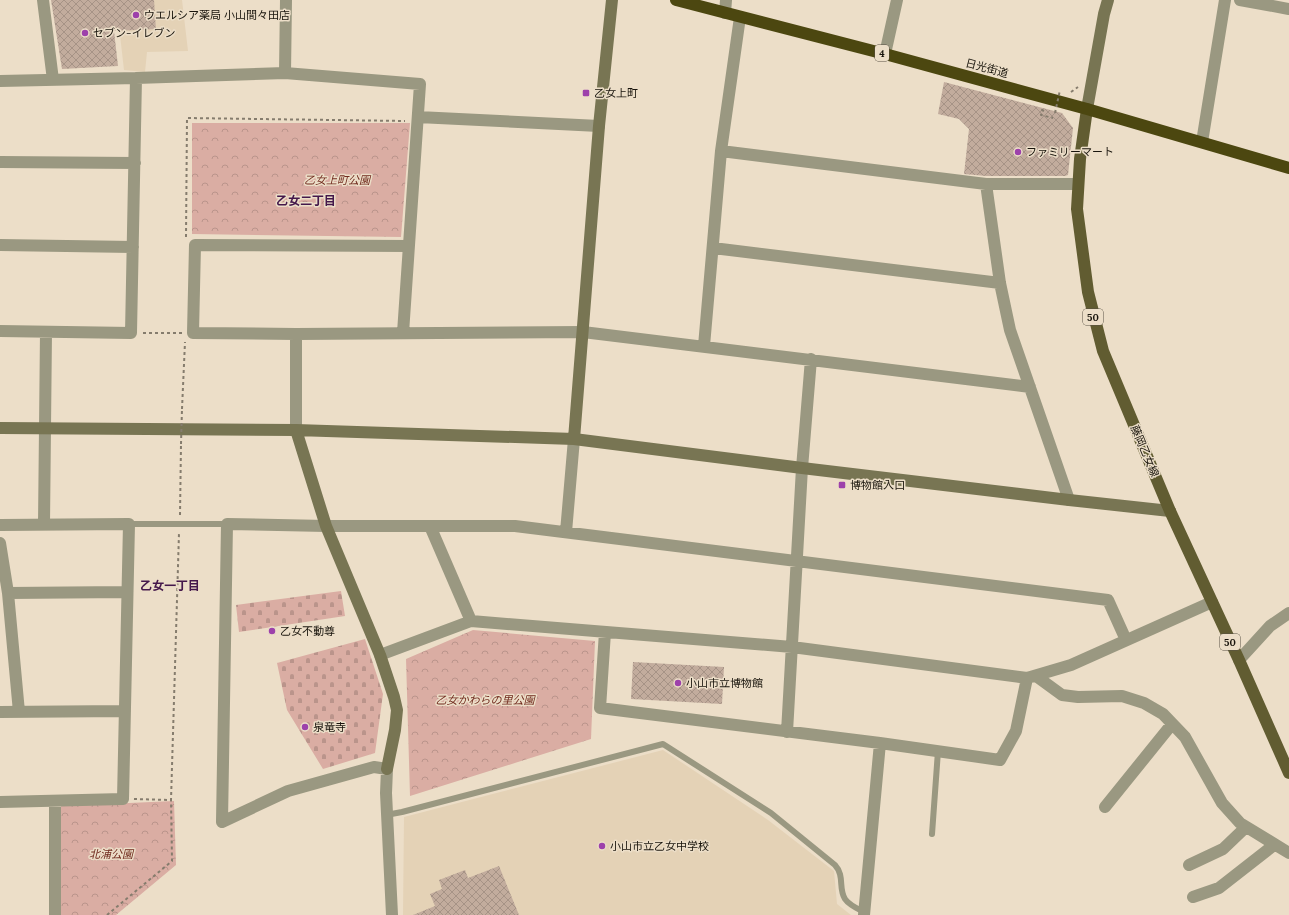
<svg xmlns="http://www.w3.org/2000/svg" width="1289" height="915" font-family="Lora,'Noto Sans JP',serif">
	<defs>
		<pattern id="cemetery-stones" width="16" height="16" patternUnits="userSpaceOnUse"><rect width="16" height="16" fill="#daada3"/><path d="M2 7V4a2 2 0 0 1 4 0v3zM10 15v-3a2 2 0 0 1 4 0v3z" fill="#ba948b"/></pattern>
		<pattern id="park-crowns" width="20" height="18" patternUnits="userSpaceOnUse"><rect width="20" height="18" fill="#daada3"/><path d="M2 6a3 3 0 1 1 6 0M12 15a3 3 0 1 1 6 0" fill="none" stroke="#ba948b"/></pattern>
		<pattern id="building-cross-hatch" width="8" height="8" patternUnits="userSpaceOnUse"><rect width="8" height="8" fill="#c2ac9d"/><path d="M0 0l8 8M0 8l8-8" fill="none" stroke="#a69386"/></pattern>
	</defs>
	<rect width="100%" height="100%" fill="#ecdec8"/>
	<!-- built -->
	<path fill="#e4d2b6" d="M116,0H182L188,51L147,52L145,72L124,70Z
		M663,750L768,820L834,871L837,904L851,915H403L404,817Z"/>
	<!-- cemetery -->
	<path fill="url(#cemetery-stones)" d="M341,591L345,616L239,632L236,605Z
		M365,639L383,694L375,753L323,769L287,710L277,663Z"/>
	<!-- park -->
	<path fill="url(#park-crowns)" d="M192,123H410L401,237L192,234Z
		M473,630L595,641L591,739L410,796L406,659Z
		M174,801L176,865L116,915H60L61,806Z"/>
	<!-- building -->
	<path fill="url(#building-cross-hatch)" d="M51,0H154L156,29L114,31L118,66L62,69Z
		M944,82L1062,113L1073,128L1068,175L1065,176H986L964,174L969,129L959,119L938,114Z
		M633,662L724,667L722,704L631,699Z
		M499,866L519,915H413L435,906L430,894L442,889L439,880L465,870L468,878Z"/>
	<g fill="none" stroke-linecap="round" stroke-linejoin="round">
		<!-- path -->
		<path stroke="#857c6d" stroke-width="2" stroke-dasharray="3 3" stroke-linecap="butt" d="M1071,92L1078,87
			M1044,111L1042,110L1041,115L1053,118
			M186,237L187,118L405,121
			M143,333H182
			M182,409L185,342
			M180,515L181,444
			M134,799L171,800L179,533
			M107,915L172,861L171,800"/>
		<!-- lane -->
		<path stroke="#9a9881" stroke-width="6" d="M129,524H227
			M386,815L402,812L663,744L771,813L835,865C845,876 838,888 845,899C849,905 858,909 864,912
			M932,834L938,751"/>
		<!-- street -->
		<path stroke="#9a9881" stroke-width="12" d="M43,0L53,80
			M1240,0L1289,9
			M725,13L726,0
			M885,54L897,0
			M285,73L286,0
			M0,81L136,78
			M418,117L599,126
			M1202,142L1225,0
			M721,151L986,184H1078
			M0,162L135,163
			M986,184L1000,283L1010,330L1069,500
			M0,245L133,247
			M409,246L195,245L193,333L296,334L583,332L1030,387
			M713,248L1000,283
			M0,331L131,333L136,78L285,73L420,84L403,333
			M296,334V430
			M704,346L721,151L740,17
			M44,524L46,332
			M0,525L129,524L123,799L0,802
			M430,526L471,621
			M566,532L574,439
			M0,543L8,593L19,712
			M8,593L127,592
			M605,632L600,708L880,743L1000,760L1016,731L1027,678
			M380,655L471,621L792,647L1027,678L1071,665L1212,602
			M1239,660L1270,626L1289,613
			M1036,676L1062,695L1078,697L1122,696L1144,703L1163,714L1185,737L1222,803L1240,823L1289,853
			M0,712L125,711
			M787,732L802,468L811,359
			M1105,807L1172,724
			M1189,865L1223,849L1246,827
			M1193,897L1219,888L1274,845
			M55,915V802
			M392,915L386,793L387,769L374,767L288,791L222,822L227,524L326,526H515L1108,600L1126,640
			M864,915L880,743"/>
		<!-- secondary -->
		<path stroke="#787553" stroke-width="12" d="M1087,109L1104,14L1108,0
			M0,428L296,430L574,439L802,468L1069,500L1170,511
			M296,430L326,526L380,655L394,697L397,710L395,730L387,769
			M574,439L599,126L612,0"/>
		<!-- primary -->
		<path stroke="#615c31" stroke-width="12" d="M1087,109L1080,159L1077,209L1088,292L1103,351L1170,511L1239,660L1289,773"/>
		<!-- highway -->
		<path stroke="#4c4710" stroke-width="12" d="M676,0L885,54L1087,109L1289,168"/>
		<!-- path-bridge -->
		<path stroke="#857c6d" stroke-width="2" stroke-dasharray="3 3" stroke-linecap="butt" d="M1055,113L1060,90
			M181,444L182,409"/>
	</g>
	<!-- markers -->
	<g fill="#9d41ab" stroke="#ecdec8" stroke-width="1.5">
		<circle cx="136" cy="15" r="4"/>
		<circle cx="85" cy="33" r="4"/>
		<rect x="582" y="89" width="8" height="8" rx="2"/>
		<circle cx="1018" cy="152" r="4"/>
		<rect x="838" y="481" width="8" height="8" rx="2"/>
		<circle cx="272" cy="631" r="4"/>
		<circle cx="678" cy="683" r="4"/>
		<circle cx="305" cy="727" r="4"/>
		<circle cx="602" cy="846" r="4"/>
	</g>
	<g text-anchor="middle" stroke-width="3" stroke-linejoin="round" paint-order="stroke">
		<!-- shield labels -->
		<g fill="#ecdec8" stroke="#585144" stroke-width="1">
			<rect x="875" y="45" width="14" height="16" rx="3"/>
			<rect x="1083" y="309" width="20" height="16" rx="3"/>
			<rect x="1220" y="634" width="20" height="16" rx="3"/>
		</g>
		<g font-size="10" font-weight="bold" fill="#18140c">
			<text x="882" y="57">4</text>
			<text x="1093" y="321">50</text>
			<text x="1230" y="646">50</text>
		</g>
		<!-- poi labels -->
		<g font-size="11" fill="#18140c" stroke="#ecdec8" text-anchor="start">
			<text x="144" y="19">ウエルシア薬局 小山間々田店</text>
			<text x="93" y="37">セブン-イレブン</text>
			<text x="594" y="97">乙女上町</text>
			<text x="1026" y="156">ファミリーマート</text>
			<text x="850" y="489">博物館入口</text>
			<text x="280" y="635">乙女不動尊</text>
			<text x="686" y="687">小山市立博物館</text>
			<text x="313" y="731">泉竜寺</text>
			<text x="610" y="850">小山市立乙女中学校</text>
		</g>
		<!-- street labels -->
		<g font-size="11" fill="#18140c" stroke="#ecdec8">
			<text transform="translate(987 68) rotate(15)" y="4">日光街道</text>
			<text transform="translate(1145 451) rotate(67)" y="4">藤岡乙女線</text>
		</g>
		<!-- park labels -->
		<g font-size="11" font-style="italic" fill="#702a1d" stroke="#ecdec8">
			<text x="337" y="184">乙女上町公園</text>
			<text x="485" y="704">乙女かわらの里公園</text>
			<text x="111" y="858">北浦公園</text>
		</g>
		<!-- neighbourhood labels -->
		<g font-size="12" font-weight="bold" fill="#44184b" stroke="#ecdec8">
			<text x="306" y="205">乙女二丁目</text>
			<text x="170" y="590">乙女一丁目</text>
		</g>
	</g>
</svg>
